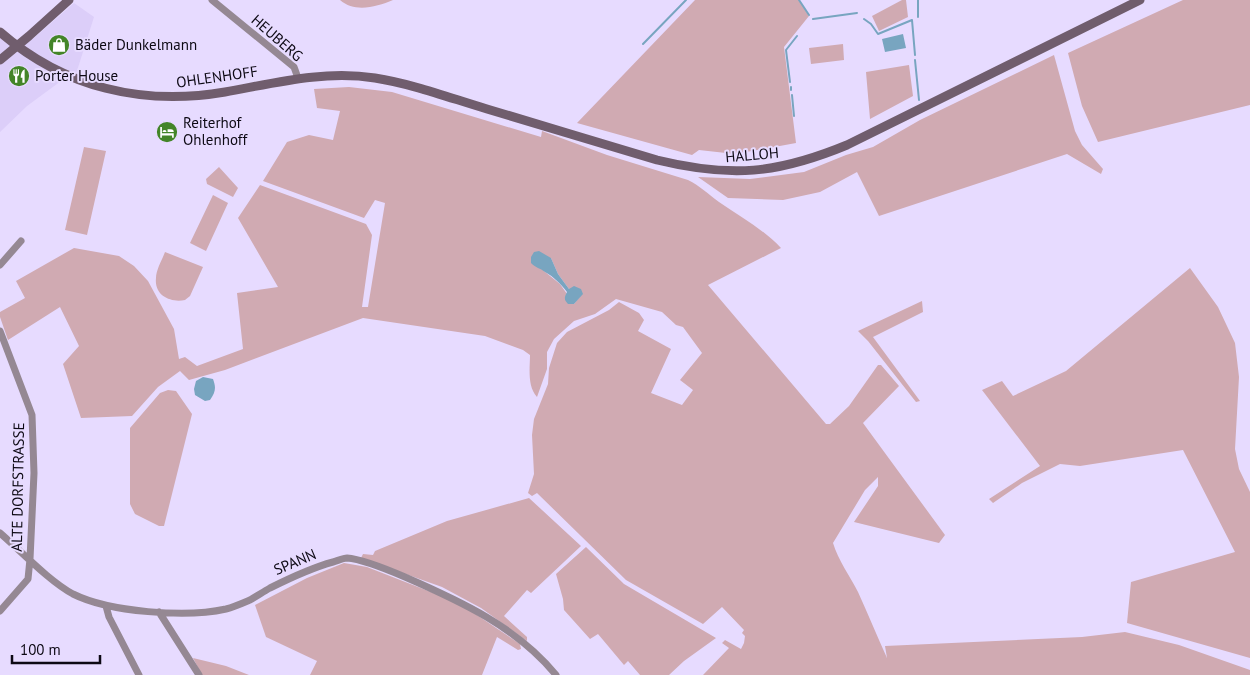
<svg xmlns="http://www.w3.org/2000/svg" width="1250" height="675" font-family="'PT Sans',sans-serif">
	<rect width="100%" height="100%" fill="#e7dbff"/>
	<!-- built -->
	<path fill="#dccef9" d="M74,3L94,17L76,74L65,78L27,106L0,132V30L12,41L34,38Z"/>
	<!-- green -->
	<path fill="#d0aab2" fill-rule="evenodd" d="M340,0H393C376,7 355,13 340,0Z
		M695,0H799L809,16L784,47L796,143L735,154L699,150L692,155L577,123Z
		M902,0H906L908,17L879,31L872,16Z
		M1183,0H1250V105L1098,142L1082,106L1068,53Z
		M843,44L844,60L811,64L809,48Z
		M1054,55L1075,131L1082,145L1103,169L1101,174L1067,154L879,216L857,172L820,192L783,200L728,198L698,177L750,179L804,172L846,155L873,147L920,120Z
		M909,65L913,96L870,119L866,72Z
		M349,87L392,92L541,137L542,131L607,155L688,180C700,186 708,194 719,202C741,217 763,229 781,248L708,285L826,424H830L849,406L878,365H881L899,386L863,423L945,535L939,543L854,522L878,486V477L865,490L833,543C838,560 850,576 858,592C868,614 877,636 887,658L885,646L1082,637L1125,632L1179,645L1250,670V675H703L729,648L722,643L725,640L741,649L744,643L745,636L742,633L744,630L722,607L703,624L626,580L537,493L532,496L528,493L534,474L532,435L534,419L548,384L549,368L557,343L567,332L609,310L619,302L639,313L644,320L638,331L671,349L651,393L682,405L693,390L680,380L702,353L683,327L676,325L662,312L616,299L595,314L574,321L554,339L547,352V369L537,397C527,386 530,368 530,355L523,350L485,336L363,318L225,370L189,380L180,371L158,387L132,416L81,418L63,364L79,346L60,307L8,340L0,317V312L25,298L16,281L74,248L119,256L134,266L148,281L174,329L179,359L185,357L197,366L243,349L237,293L278,287L238,218L260,185L366,224L372,235L362,307H368L385,203L375,200L364,218L263,181L287,142L309,135L333,140L340,111L317,108L314,89ZM551,258L558,274L569,289L582,294L574,304L560,284L544,271Z
		M84,147L106,151L87,235L65,230Z
		M219,167L238,188L233,197L207,184L206,179Z
		M213,195L228,203L206,251L190,243Z
		M165,252L203,267L190,296L185,300C171,303 154,296 156,278C156,270 162,260 165,252Z
		M1190,268L1218,307L1235,343L1239,377L1235,449L1239,469L1250,492V658L1127,623L1131,582L1235,552L1183,450L1080,466L1060,464L1022,483L993,503L989,499L1040,466L982,390L1002,381L1013,396L1066,371Z
		M922,301L923,312L873,337L920,401L916,402L868,341L858,331Z
		M168,390L176,391L192,414L164,526H159L135,514L130,504V428L160,393Z
		M529,498L581,546L531,593L527,590L504,616L527,637V641L481,608L442,587L361,558L363,554L373,555L375,551L447,521Z
		M586,547L624,584L716,638L684,661L669,675H640L628,661L624,665L598,634L590,639L564,610L563,599L556,574Z
		M344,563L367,567L459,603L520,644L521,649L518,650L497,637L482,675H310L317,661L266,637L255,605L307,578Z
		M193,658L226,666L249,675H202Z"/>
	<!-- water -->
	<path fill="#78a5c0" d="M903,34L906,48L885,52L882,39Z
		M539,251L551,258L558,274L569,289L574,286L581,289L583,294L574,304H568C564,300 564,298 567,292C561,284 554,277 545,272C540,268 536,268 531,263V257L534,252Z
		M203,377L213,379C216,387 216,392 210,400L205,401L195,395L194,389L196,381Z"/>
	<g fill="none" stroke-linecap="round" stroke-linejoin="round">
		<!-- stream -->
		<path stroke="#78a5c0" stroke-width="2" d="M799,0L809,15
			M918,17V0
			M813,19L857,13
			M864,19L871,24L878,34L912,20L915,55
			M643,44L686,0
			M915,60L919,100
			M790,82L786,50L797,36
			M791,87V90
			M792,95L794,116"/>
		<!-- street -->
		<path stroke="#958893" stroke-width="7" d="M212,0L294,67L298,78
			M0,265L21,241
			M0,331L32,415L34,473L30,559L28,579L0,611
			M0,533C21,551 49,581 73,594C109,612 186,618 226,609C234,607 243,603 250,600C257,596 263,592 270,588C290,578 311,568 333,562C337,561 343,558 347,558C361,559 391,571 405,577C460,601 517,627 556,675
			M106,606L109,617L139,675
			M159,612L199,675"/>
		<!-- secondary -->
		<path stroke="#705d6d" stroke-width="9" d="M0,32C64,88 143,106 225,92C275,83 324,70 375,78C413,84 450,98 487,109C544,126 600,143 657,160C731,178 777,174 847,145L1140,0
			M0,60L29,36L69,0"/>
	</g>
	<!-- icons -->
	<defs>
		<g id="shop-disc" transform="scale(1.125)"><circle r="9.5" fill="#438528" stroke="#e7dbff"/><path d="M-5-2.5h2.3a2.7 3.5 0 0 1 5.4 0H5L5.5 6h-11ZM-1.5-2.5h3a1.5 2.3 0 0 0-3 0Z" fill="#fff"/></g>
		<g id="restaurant-disc" transform="scale(1.125)"><circle r="9.5" fill="#438528" stroke="#e7dbff"/><path d="M-5-6h1v4h1v-4h1v4h1v-4h1v5L-1.5 .5V6h-2V.5L-5-1ZM5-6V6H3V1.5H1.5Q1.5-4 5-6Z" fill="#fff"/></g>
		<g id="hotel-disc" transform="scale(1.125)"><circle r="9.5" fill="#438528" stroke="#e7dbff"/><path d="M-6-4.5h1.5V1H6V5H4.5V3h-9V5H-6ZM-4 0a1.8 1.8 0 1 1 3.6 0ZM.5 0V-2.5h3Q6-2.5 6 0Z" fill="#fff"/></g>
	</defs>
	<g fill-rule="evenodd">
		<use href="#shop-disc" x="59" y="45"/>
		<use href="#restaurant-disc" x="19" y="76"/>
		<use href="#hotel-disc" x="167" y="132"/>
	</g>
	<g text-anchor="middle" stroke-width="4" stroke-linejoin="round" paint-order="stroke">
		<!-- street labels -->
		<g font-size="15" fill="#0d0914" stroke="#e7dbff">
			<text transform="translate(277 38) rotate(41)" y="5">HEUBERG</text>
			<text transform="translate(217 77) rotate(-8)" y="5">OHLENHOFF</text>
			<text transform="translate(752 155) rotate(-5)" y="5">HALLOH</text>
			<text transform="translate(18 487) rotate(-89)" y="5">ALTE DORFSTRASSE</text>
			<text transform="translate(295 562) rotate(-23)" y="5">SPANN</text>
		</g>
		<!-- poi labels -->
		<g font-size="15" fill="#0d0914" stroke="#e7dbff" text-anchor="start">
			<text x="75" y="50">Bäder Dunkelmann</text>
			<text x="35" y="81">Porter House</text>
			<text x="183" y="128">Reiterhof<tspan x="183" dy="17">Ohlenhoff</tspan></text>
		</g>
	</g>
	<!-- scale -->
	<path d="M12 655v8h88v-8" fill="none" stroke="#0d0914" stroke-width="2.5"/>
	<text x="20" y="655" font-size="15" fill="#0d0914" stroke="#e7dbff" stroke-width="4" paint-order="stroke">100 m</text>
</svg>
